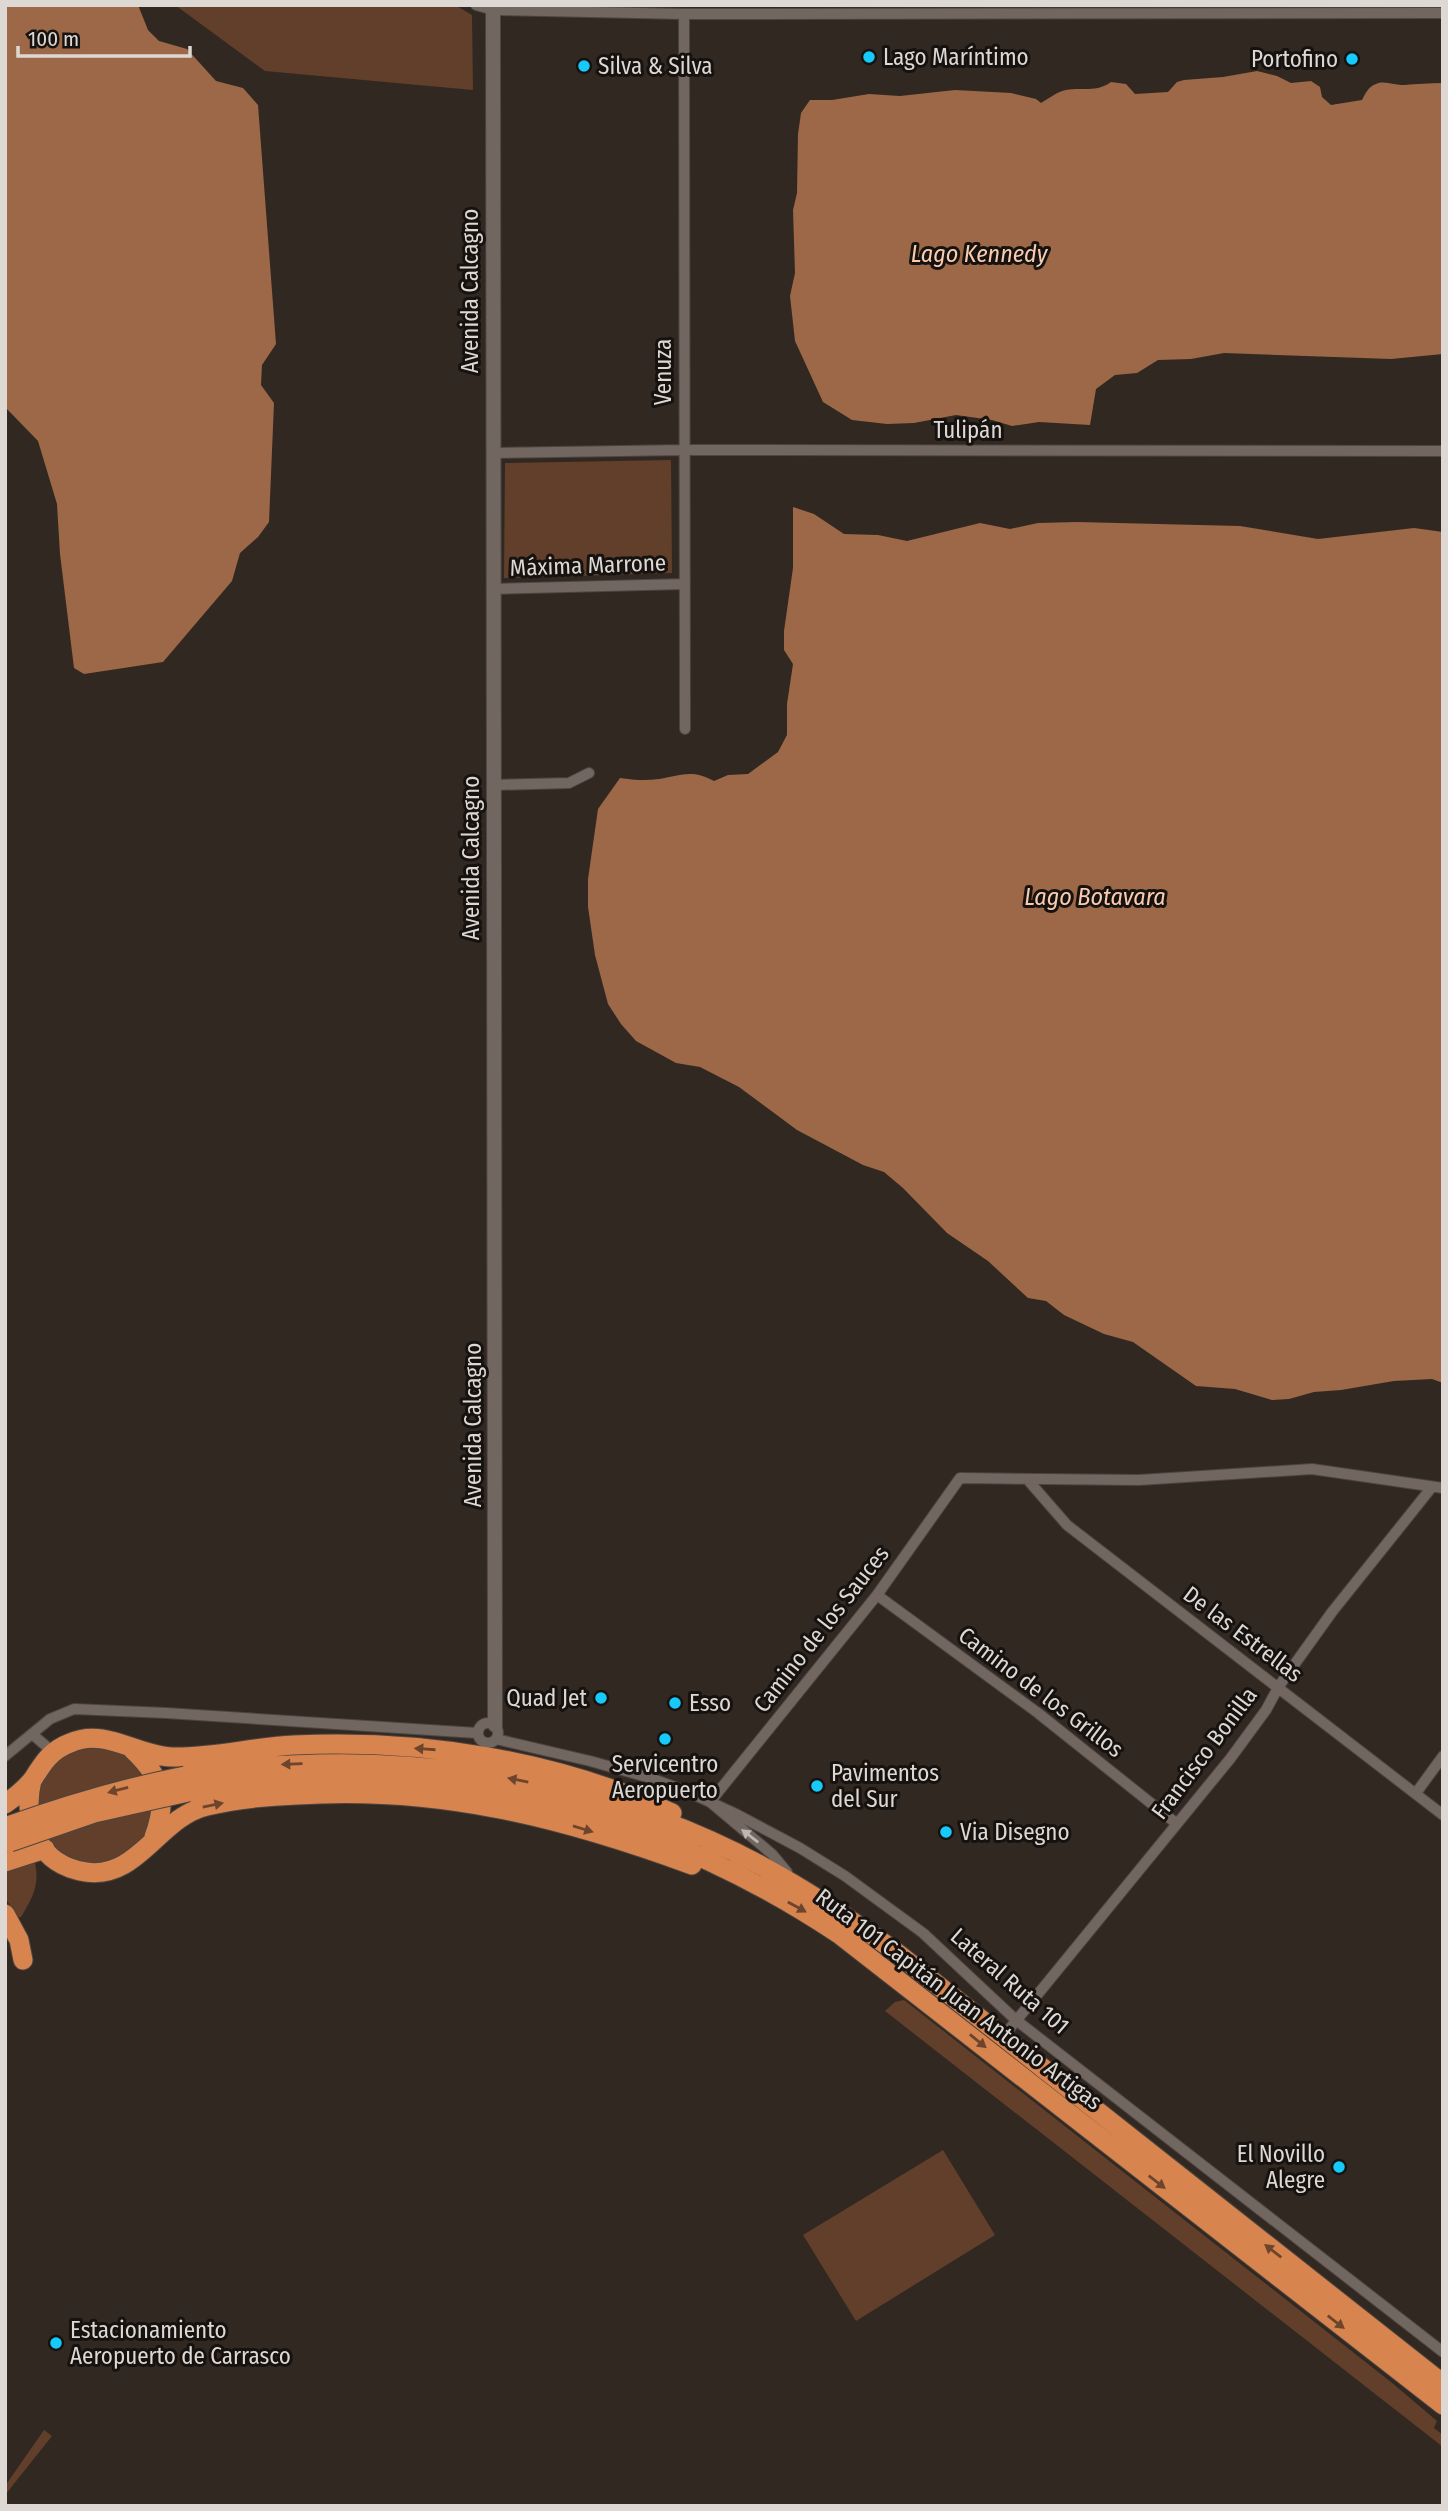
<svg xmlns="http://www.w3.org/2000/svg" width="1448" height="2511" font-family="'Fira Sans Condensed',sans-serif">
	<rect width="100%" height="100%" fill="#322822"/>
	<!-- green -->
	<path fill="#613f2a" d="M175,5H455L472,15L473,90L265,71Z
		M671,460L672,573L504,578L505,463Z
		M37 1805a59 59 0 1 1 118 0a59 59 0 1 1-118 0Z
		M18,1863H35C40,1885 32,1899 21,1917H18L5,1898V1867Z
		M904,2000L1391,2382L1437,2421L1434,2428L1443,2435V2447L885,2011L895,2002Z
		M943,2150L995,2235L856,2321L803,2235Z
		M44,2430L52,2436L5,2495V2486Z"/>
	<!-- water -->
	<path fill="#9c6847" d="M5,5H138L148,30L159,41L187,49L216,81L243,88L258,105L276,344L262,365L261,385L274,403L269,522L258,537L240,553L232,581L163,662L84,674L74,668L60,554L57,504L38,441L5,407Z
		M1257,71L1277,76L1291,83L1311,81L1320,87L1322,97L1331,105L1362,100C1365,94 1369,86 1376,84C1385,80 1395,86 1404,85C1417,84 1429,83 1443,83V354L1391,359L1224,353L1191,359L1158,360L1137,373L1115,375L1096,389L1090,425L1039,422L1012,426L992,420L956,415L914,423L887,424L852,420L823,402L795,341L790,296L795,273L793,210L797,193L798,134L801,113L810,100H832L869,94L900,96L955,90L1011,93L1036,99L1041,103C1048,99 1058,91 1066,90C1082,87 1096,93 1111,82L1126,84L1135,94L1168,92L1177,82L1184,80L1223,77Z
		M793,507L814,514L844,534L878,535L907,541L980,523L1010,529L1038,523L1077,522L1240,526L1318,539L1414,528L1443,532V1383L1432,1379L1394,1381L1341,1390L1314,1392L1289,1399L1272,1400L1235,1389L1196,1386L1133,1342L1104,1334L1064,1315L1046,1301L1028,1298L988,1261L947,1233L903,1188L884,1172L863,1165L797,1130L739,1087L700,1067L676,1063L636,1041L621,1024L608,1004L595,955L588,907V879L598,809L620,778C633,780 646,781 659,779C682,775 692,769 714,781L728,775L748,774L778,752L787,735V704L793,664L784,650V631L793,568Z"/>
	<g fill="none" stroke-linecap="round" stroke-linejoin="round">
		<!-- street casing -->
		<g stroke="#4c4540" stroke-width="12">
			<path id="street" d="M476,5L493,10L684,14L1443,13
				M684,14L685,729
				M493,453L684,450L1443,451
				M493,589L685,584
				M494,785L569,783L589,773
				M1027,1479L1067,1525L1443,1815
				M877,1595L1038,1713L1177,1824
				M478 1733a10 10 0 1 1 20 0a10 10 0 1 1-20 0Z
				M32,1734L53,1752
				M496,1739L590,1761L647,1777L686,1791L736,1814L800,1848L845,1876L923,1933L1016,2020L1443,2352
				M5,1756L50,1719L74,1709L166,1713L477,1733
				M1416,1793L1443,1756
				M787,1872L772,1854L710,1802L877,1595L960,1478L1139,1480L1312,1469L1443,1488
				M1002,2038L1230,1759L1266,1710L1279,1686L1332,1612L1432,1487"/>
		</g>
		<!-- secondary casing -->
		<g stroke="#4c4540" stroke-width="16">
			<path id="secondary" d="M493,5L495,1725"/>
		</g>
		<!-- highway casing -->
		<g stroke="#4c4540" stroke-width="21">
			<path id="highway" d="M132,1749C163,1778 168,1798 154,1837
				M185,1776C380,1745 587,1772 762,1866C808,1891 850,1919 892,1949L1443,2384
				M32,1780C22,1822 38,1865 86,1872C138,1880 159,1817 207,1806C237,1799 267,1796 297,1795C438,1786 561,1817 692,1865
				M188,1792C422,1754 642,1803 839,1934L1443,2405
				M5,1804C15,1797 25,1789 33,1779C43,1763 51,1750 70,1743C105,1727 137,1756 172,1757C213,1758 253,1747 294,1745C423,1739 554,1760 672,1813
				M5,1862L45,1849
				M5,1914L19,1940L23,1960"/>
		</g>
		<!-- street -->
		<use href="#street" stroke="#726660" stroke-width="10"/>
		<!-- secondary -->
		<use href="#secondary" stroke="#726660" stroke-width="14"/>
		<!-- highway -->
		<use href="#highway" stroke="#d8844f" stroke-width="19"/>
		<!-- highway-bridge casing -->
		<g stroke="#4c4540" stroke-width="21" stroke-linecap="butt">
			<path id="highway-bridge" d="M5,1827C64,1806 123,1788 185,1776
				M10,1842L94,1813L188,1792"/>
		</g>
		<!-- highway-bridge -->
		<use href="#highway-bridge" stroke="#d8844f" stroke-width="19"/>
	</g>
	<!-- one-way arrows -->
	<defs><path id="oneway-solid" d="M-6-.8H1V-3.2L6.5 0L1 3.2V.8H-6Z" transform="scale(1.75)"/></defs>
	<g fill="#6d452c">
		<use href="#oneway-solid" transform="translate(425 1749) rotate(-176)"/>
		<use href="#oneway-solid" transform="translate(292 1764) rotate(178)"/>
		<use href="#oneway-solid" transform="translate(518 1780) rotate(-169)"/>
		<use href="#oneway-solid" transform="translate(118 1790) rotate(165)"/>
		<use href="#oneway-solid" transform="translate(213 1805) rotate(-12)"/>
		<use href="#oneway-solid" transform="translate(583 1829) rotate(17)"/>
		<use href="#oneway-solid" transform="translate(797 1907) rotate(29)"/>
		<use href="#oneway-solid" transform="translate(978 2041) rotate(39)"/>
		<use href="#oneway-solid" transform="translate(1157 2182) rotate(38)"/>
		<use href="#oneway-solid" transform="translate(1273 2251) rotate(-142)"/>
		<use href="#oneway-solid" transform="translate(1336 2322) rotate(38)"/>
	</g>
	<use fill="#beb6b1" href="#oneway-solid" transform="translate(750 1836) rotate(-142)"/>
	<!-- markers -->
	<g fill="#16cafb" stroke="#16120f" stroke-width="2.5">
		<circle cx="869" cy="57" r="7"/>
		<circle cx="1352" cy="59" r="7"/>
		<circle cx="584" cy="66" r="7"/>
		<circle cx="601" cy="1698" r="7"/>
		<circle cx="675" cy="1703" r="7"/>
		<circle cx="665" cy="1739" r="7"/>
		<circle cx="817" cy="1786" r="7"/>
		<circle cx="946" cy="1832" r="7"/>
		<circle cx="1339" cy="2167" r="7"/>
		<circle cx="56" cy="2343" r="7"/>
	</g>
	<g text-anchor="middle" stroke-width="6" stroke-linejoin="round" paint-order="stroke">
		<!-- poi labels -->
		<g font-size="23" fill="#ded8d4" stroke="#16120f" text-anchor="start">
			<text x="883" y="65">Lago Maríntimo</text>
			<text x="1338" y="67" text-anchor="end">Portofino</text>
			<text x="598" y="74">Silva &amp; Silva</text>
			<text x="587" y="1706" text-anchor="end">Quad Jet</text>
			<text x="689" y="1711">Esso</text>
			<text x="665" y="1772" text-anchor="middle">Servicentro<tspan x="665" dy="26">Aeropuerto</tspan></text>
			<text x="831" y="1781">Pavimentos<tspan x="831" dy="26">del Sur</tspan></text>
			<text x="960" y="1840">Via Disegno</text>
			<text x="1325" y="2162" text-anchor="end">El Novillo<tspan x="1325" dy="26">Alegre</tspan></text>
			<text x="70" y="2338">Estacionamiento<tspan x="70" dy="26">Aeropuerto de Carrasco</tspan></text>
		</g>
		<!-- street labels -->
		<g font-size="23" fill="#ded8d4" stroke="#16120f">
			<text transform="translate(470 291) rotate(-90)" y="8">Avenida Calcagno</text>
			<text transform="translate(663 372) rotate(-90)" y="8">Venuza</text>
			<text x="968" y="438">Tulipán</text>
			<text transform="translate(588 565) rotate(-2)" y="8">Máxima Marrone</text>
			<text transform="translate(471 858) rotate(-90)" y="8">Avenida Calcagno</text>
			<text transform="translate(473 1425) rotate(-90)" y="8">Avenida Calcagno</text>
			<text transform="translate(821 1629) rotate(-52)" y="8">Camino de los Sauces</text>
			<text transform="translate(1243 1634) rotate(37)" y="8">De las Estrellas</text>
			<text transform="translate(1041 1692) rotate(37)" y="8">Camino de los Grillos</text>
			<text transform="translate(1204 1753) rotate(-53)" y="8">Francisco Bonilla</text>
			<text transform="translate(1010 1981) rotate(41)" y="8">Lateral Ruta 101</text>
			<text transform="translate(959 1999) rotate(37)" y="8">Ruta 101 Capitán Juan Antonio Artigas</text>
		</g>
		<!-- water labels -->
		<g font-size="24" font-style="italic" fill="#fbcbaf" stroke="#16120f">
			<text x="979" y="262">Lago Kennedy</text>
			<text x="1095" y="905">Lago Botavara</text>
		</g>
	</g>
	<!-- border -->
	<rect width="1448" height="2511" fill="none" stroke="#ded8d4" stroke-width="14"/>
	<!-- scale -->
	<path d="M18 46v10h172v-10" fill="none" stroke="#ded8d4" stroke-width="3.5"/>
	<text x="28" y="46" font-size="21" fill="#ded8d4" stroke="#16120f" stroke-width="5" paint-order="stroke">100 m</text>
</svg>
